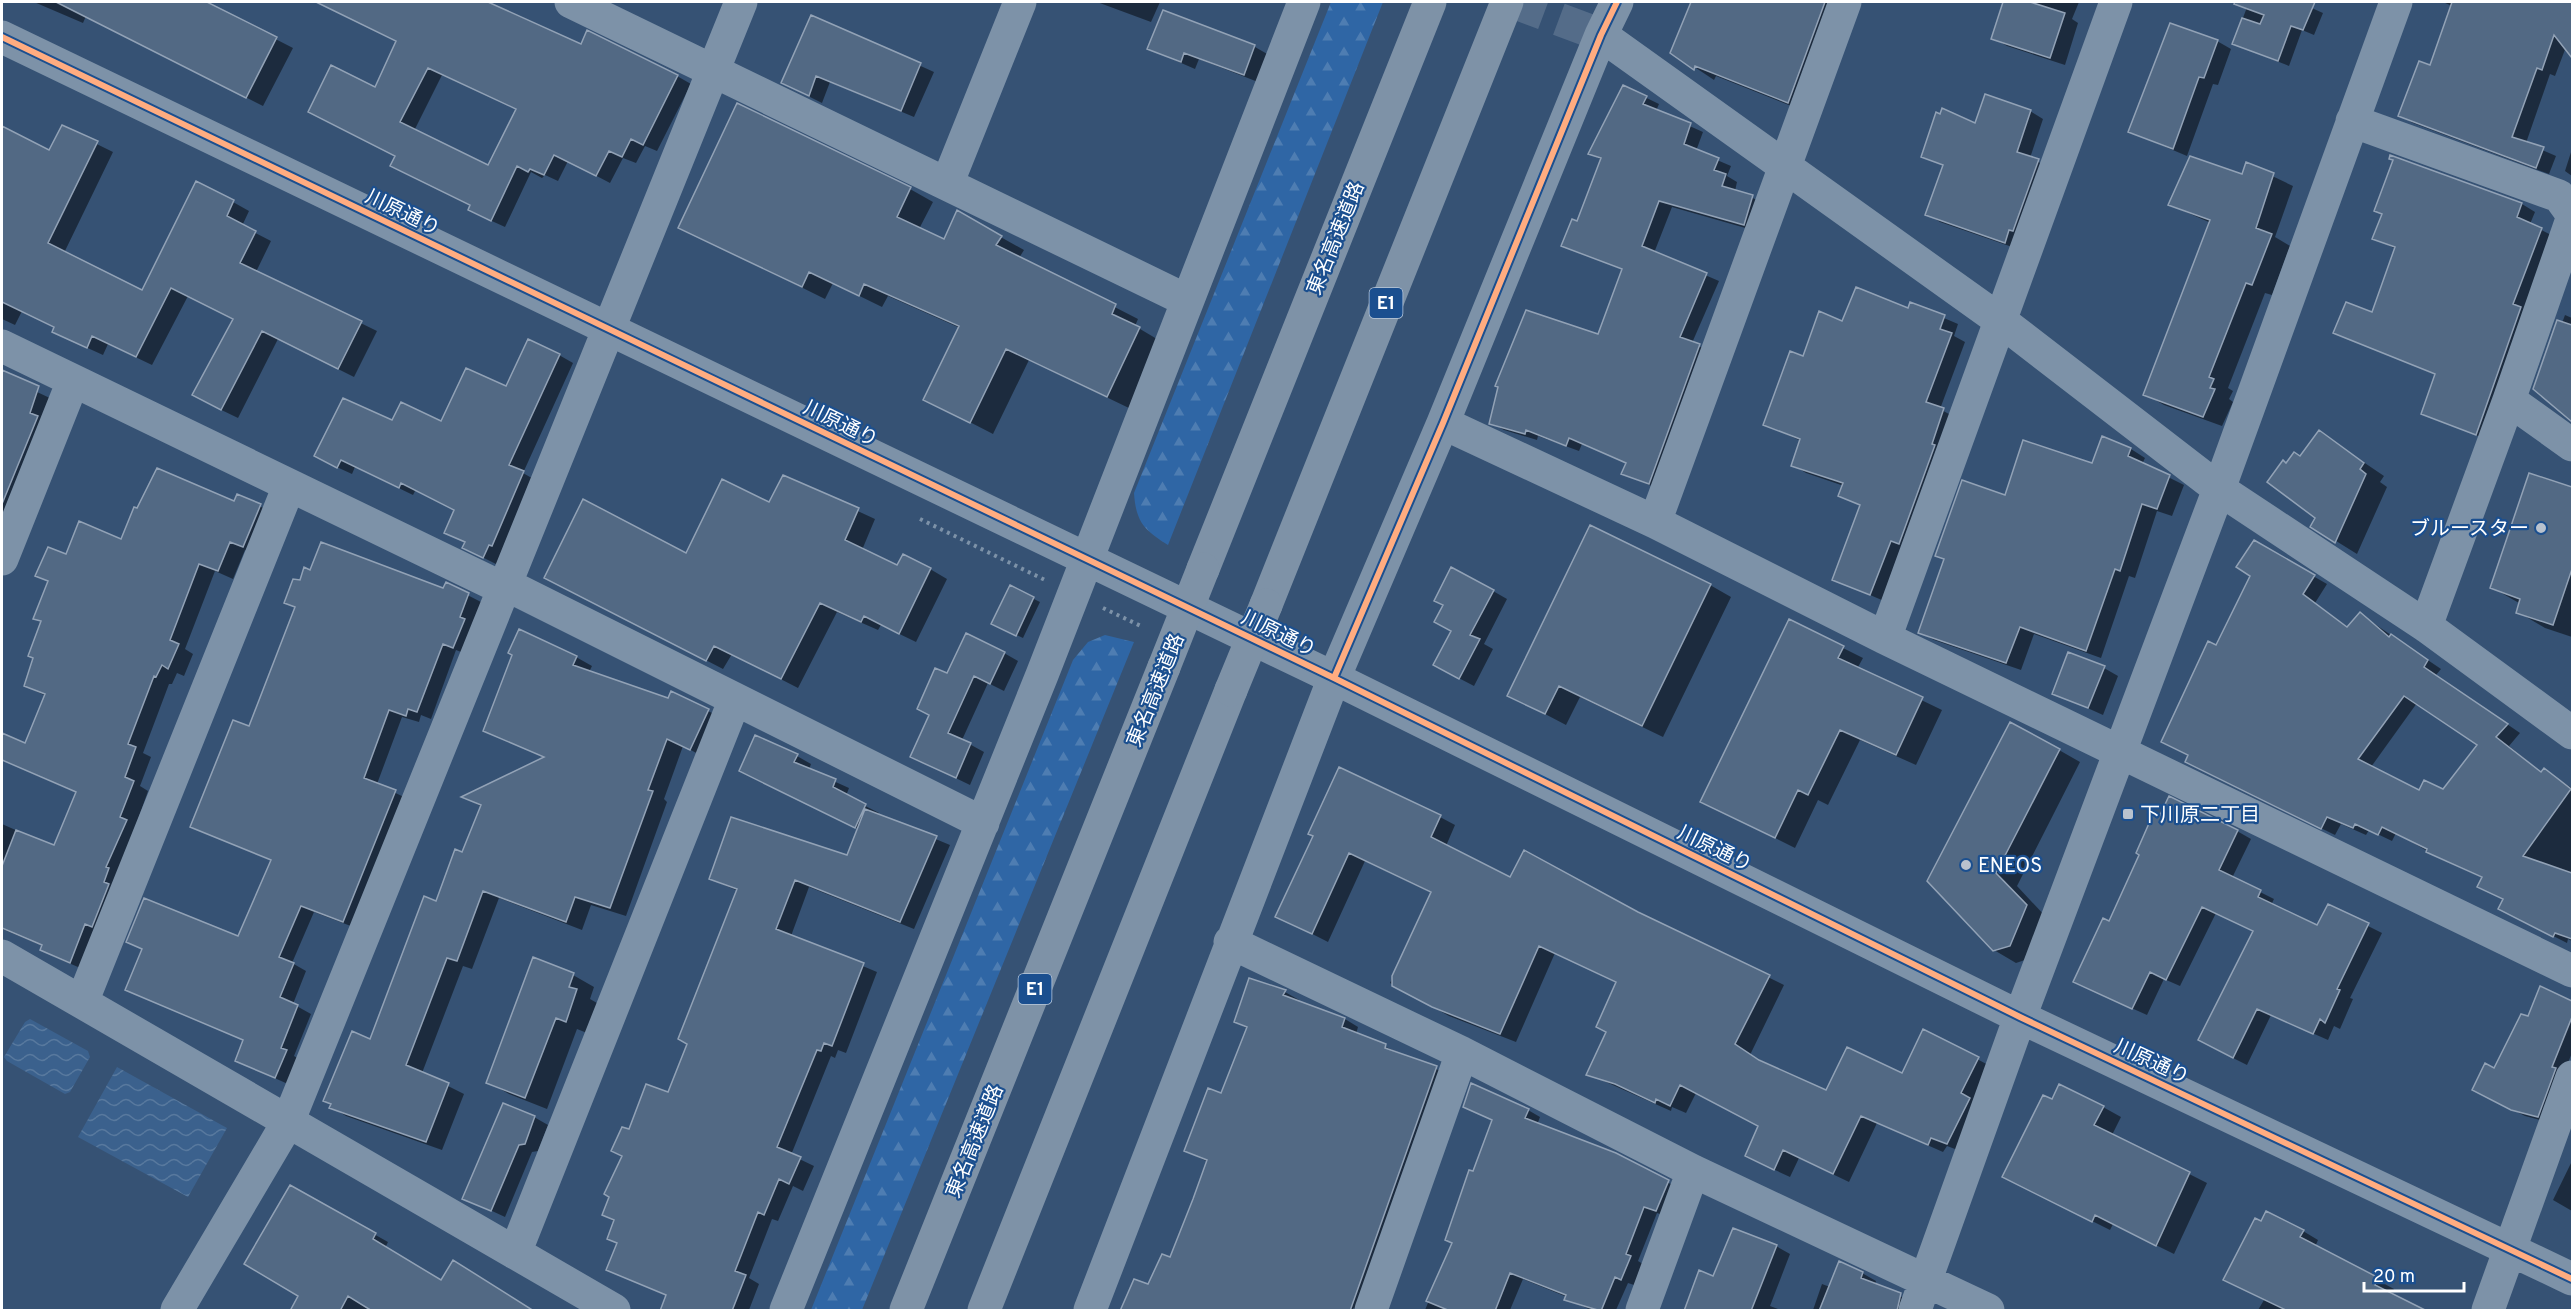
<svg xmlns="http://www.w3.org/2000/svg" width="2574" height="1312" font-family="Overpass,'Noto Sans JP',sans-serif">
	<defs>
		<pattern id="forest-firs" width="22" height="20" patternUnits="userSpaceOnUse" patternTransform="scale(1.5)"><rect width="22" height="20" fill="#2f66a5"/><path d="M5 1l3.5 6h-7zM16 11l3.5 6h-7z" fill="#4e7db2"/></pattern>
		<pattern id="water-waves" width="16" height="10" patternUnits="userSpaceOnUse" patternTransform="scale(1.5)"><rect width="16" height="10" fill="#3b618d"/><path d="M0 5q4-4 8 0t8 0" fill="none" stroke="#58799e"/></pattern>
	</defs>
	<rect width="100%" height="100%" fill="#365274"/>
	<!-- forest -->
	<path fill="url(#forest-firs)" d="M1331,2H1383L1168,545C1144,530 1136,522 1134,493Z
		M1105,635L1134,642L862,1310H811L1073,660L1088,642Z"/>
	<!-- water -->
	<path fill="url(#water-waves)" d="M30,1019L88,1051L90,1057L70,1092L65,1094L7,1061L4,1057L25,1022Z
		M117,1067L227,1128L188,1197L78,1137Z"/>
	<!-- shadow -->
	<path fill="#0007" fill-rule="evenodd" d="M34,2H203L293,48L263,106L86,16L83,23Z
		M355,2H460L502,21L677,76L691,84L657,151L645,146L636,163L623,158L610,183L568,161L558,181L545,175L542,178L531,172L505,227L483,217L472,206L396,156L375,89L398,41ZM442,75L517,109L489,167L414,131Z
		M1097,2H1160L1151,22Z
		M1693,2H1851L1809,113L1716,76L1714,80L1672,52Z
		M2005,2H2079L2072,19L2078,23L2065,65L2007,46L1993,38Z
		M2249,2H2298L2323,13L2314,35L2302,30L2289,66L2233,44Z
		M2443,2H2572V56L2566,47L2555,76L2550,74L2526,143L2556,156L2549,174L2413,123L2400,116L2431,67L2452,6Z
		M1164,12L1255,47L1269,55L1258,82L1199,59L1195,69L1149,49Z
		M812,17L934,72L914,117L830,82L822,103L796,90Z
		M2217,41L2231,49L2218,85L2213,84L2187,156L2130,132Z
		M1624,87L1659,104L1656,111L1703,132L1696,151L1731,166L1727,176L1737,182L1735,191L1765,203L1756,231L1672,207L1654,253L1719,281L1692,343L1711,352L1661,490L1623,474L1627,463L1582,444L1579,451L1538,436L1537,440L1504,430L1491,423L1599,336L1623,270L1563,245L1578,223L1602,160L1590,153Z
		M2030,111L2043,119L2030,158L2051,168L2018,249L1940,222L1927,214L1944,166L1923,156Z
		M62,127L113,152L64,253L142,292L233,202L249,211L242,226L271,241L256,272L377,331L354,377L278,339L238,418L209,404L234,320L188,296L152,365L108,344L103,355L70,340L56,328L22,311L15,325L2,319V128L50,152Z
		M2572,149V176L2565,171Z
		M2247,164L2293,186L2275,237L2290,246L2272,295L2265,293L2228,388L2233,391L2229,399L2233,402L2222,426L2164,405L2145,394L2211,223L2170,205L2242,176Z
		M910,189L933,202L919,229L944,241L958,213L1024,250L1019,258L1138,319L1135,326L1162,342L1131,409L1029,360L993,434L925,399L960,328L888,296L882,307L833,283L825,299L680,227Z
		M2522,204L2535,212L2530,224L2555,237L2490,441L2422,413L2436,375L2335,332L2373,314L2396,249L2374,238L2383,215L2376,211Z
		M1911,304L1958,324L1954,336L1965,342L1940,409L1956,418L1884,601L1833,579L1862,506L1840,495L1844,486L1806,473L1793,465L1801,441L1764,424L1804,358L1843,323L1909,310Z
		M2565,315L2572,318V418L2565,414L2562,323Z
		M559,355L573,363L523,473L537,481L498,565L478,555L466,543L446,533L455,510L416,489L413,495L355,467L352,474L330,464L393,422L442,423L507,388Z
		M5,377L52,399L15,521L2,516V387Z
		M2319,432L2384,476L2380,482L2387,487L2357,554L2312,526L2317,518L2301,458Z
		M2103,438L2131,449L2145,458L2142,464L2184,485L2172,516L2157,511L2135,578L2129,576L2101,658L2034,634L2021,670L1934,640L1919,632L1945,560L1937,555L2006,497L2093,465Z
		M2530,475L2572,489V637L2545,628L2518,612L2519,603L2491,587Z
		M784,477L875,519L862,550L898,567L930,569L947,579L916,642L881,625L878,630L837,612L798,688L732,654L723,669L563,586L686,555L770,504Z
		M238,496L276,514L258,555L245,550L233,579L215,571L185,649L193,654L184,676L177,673L172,684H169L143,753L151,757L140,786L148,791L85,970L57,958L42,950L43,946L2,929V824L54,847L77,793L2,760V735L26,744L46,696L25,686L42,622L35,618L49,582L37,575L67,556L235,503Z
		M2254,542L2327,584L2315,603L2349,628L2360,614L2441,669L2436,675L2520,733L2509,746L2542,773L2544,770L2572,788V941L2568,939L2567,943L2514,916L2505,900L2483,878L2441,859L2396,833L2392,841L2369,830L2366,835L2341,824L2335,835L2200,769L2187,762L2189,755L2163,742L2216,647L2252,575ZM2417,703L2479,745L2443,791L2420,792L2371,767Z
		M446,584L481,602L466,654L456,650L431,719L421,715L419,722L402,717L377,784L408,799L356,928L314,912L292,963L306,971L293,1004L311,1014L294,1056L299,1059L288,1084L236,1061L245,1041L127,989L239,938L272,861L192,827L250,728L444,590Z
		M1710,585L1731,597L1663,737L1580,697L1566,725L1509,695Z
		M1010,587L1040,602L1023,638L1000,627Z
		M1493,591L1507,599L1484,644L1493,649L1474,686L1449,673Z
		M1789,621L1863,658L1857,669L1942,710L1916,765L1860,740L1828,805L1818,800L1795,848L1702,801Z
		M1004,653L1018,661L1004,691L988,683L962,740L984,752L970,785L912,757L947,675Z
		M576,657L592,666L589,672L668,700L672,693L724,719L706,758L683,746L664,799L667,802L626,916L591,905L582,930L499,898L472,969L463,966L422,1073L464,1094L442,1150L346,1116L331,1107L371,1041L462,854L482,807L464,797L545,758L485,730Z
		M2104,668L2118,676L2103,715L2054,693Z
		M756,737L797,756L811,764L809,770L849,788L846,796L879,813L878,815L950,845L914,929L809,887L791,936L877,972L846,1053L838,1050L835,1058L831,1056L791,1155L814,1166L803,1191L793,1186L778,1221L772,1219L749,1278L759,1284L749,1310H666L667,1296L608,1270L618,1244L609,1239L615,1222L603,1215L630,1131L669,1094L689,1044L738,891L710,879L848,856L859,829L740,771Z
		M2059,750L2080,762L2017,886L2047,918L2031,958L2016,963L1994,950L1929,881Z
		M1440,817L1455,825L1446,846L1511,879L1637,913L1784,985L1750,1055L1827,1092L1903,1075L1924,1031L1994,1068L1963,1152L1947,1146L1943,1152L1877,1123L1849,1182L1799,1158L1790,1177L1762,1164L1760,1126L1696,1093L1686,1113L1672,1107L1671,1111L1588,1074L1608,1032L1617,983L1555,953L1516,1042L1449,1016L1390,983L1432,893L1365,861L1328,942L1277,916L1314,836Z
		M2237,831L2251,839L2232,878L2274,899L2271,905L2318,927L2328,906L2382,933L2350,998L2353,999L2340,1029L2334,1026L2328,1040L2271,1015L2247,1065L2213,1048L2254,931L2216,913L2180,986L2164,979L2147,1015L2089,989L2109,923Z
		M573,975L594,987L590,999L597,1003L587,1033L577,1029L547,1109L509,1094L488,1082Z
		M1250,980L1285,992L1299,1000L1297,1002L1345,1019L1358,1027L1356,1034L1450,1075L1360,1310L1353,1308V1310H1132L1171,1259L1208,1162L1186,1151L1222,1095L1248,1029L1236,1022Z
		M2541,988L2572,1003V1053L2544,1121L2525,1116L2486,1096L2495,1070L2529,1017Z
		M1464,1107L1528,1110L1540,1117L1537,1125L1680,1188L1668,1217L1657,1213L1638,1261L1643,1264L1634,1285L1628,1283L1616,1310H1591L1566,1299L1567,1297L1523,1279L1510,1310H1425L1453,1243L1473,1173L1493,1121Z
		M2103,1107L2121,1117L2112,1135L2207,1183L2174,1254L2113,1224L2110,1230L2022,1186Z
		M534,1117L548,1125L538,1151L532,1152L505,1217L464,1198Z
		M2572,1161V1211L2553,1200Z
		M290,1187L388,1242L385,1248L442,1282L532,1310H306L300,1296Z
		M2303,1231L2318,1240L2315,1247L2394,1289L2391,1294L2424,1310H2258L2264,1300L2241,1288Z
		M1776,1246L1790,1254L1770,1306L1781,1310H1685L1714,1278Z
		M1862,1273L1876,1281L1875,1285L1911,1301L1907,1310H1813L1822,1284L1830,1287Z"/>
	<!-- building -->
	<path fill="#526984" stroke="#92a2b6" stroke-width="1.5" fill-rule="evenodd" d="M56,2H207L277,37L246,98Z
		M316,2H488L581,44L587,30L678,75L643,145L631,139L622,157L609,151L596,176L554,155L544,175L530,169L528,172L517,166L491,221L468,210L470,205L390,166L395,156L308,112L331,65L375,87L396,41ZM428,68L516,109L488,165L400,122Z
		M1691,2H1825L1788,103L1695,66L1694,70L1670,53Z
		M2003,2H2030L2065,13L2050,58L1991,39Z
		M2235,2H2315L2303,30L2291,26L2278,61L2232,44L2242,18L2260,24L2264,15L2234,4Z
		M2452,2H2572V58L2554,35L2542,70L2537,68L2512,137L2544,147L2536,168L2398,116L2419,61L2430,65Z
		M1163,10L1255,45L1244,75L1184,53L1181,62L1147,49Z
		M811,15L921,63L901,111L816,76L809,96L781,83Z
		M2170,23L2218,40L2204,78L2199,77L2173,149L2128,132Z
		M1623,85L1647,96L1643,104L1691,123L1684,144L1719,158L1714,170L1726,174L1722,186L1753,195L1744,225L1659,201L1642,246L1707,273L1680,337L1700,344L1649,484L1621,474L1626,463L1569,438L1566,446L1526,430L1525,434L1489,424L1498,387L1495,386L1526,310L1598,334L1622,269L1561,246L1572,219L1577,221L1601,158L1588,154Z
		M1985,94L2031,110L2017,152L2039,159L2013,231L2009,230L2005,243L1925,215L1943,165L1921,157L1936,112L1940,114L1942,108L1975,123Z
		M737,103L911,187L897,217L944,239L957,210L1002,236L996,245L1116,304L1112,314L1140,327L1107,397L1006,349L970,423L923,400L959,326L864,284L859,296L809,272L802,287L678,228Z
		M62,125L98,141L48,243L142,290L196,181L234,200L227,216L256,231L240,263L362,321L338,369L262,331L221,410L192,395L233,319L171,288L136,357L92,336L87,348L52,332L54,327L2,302V126L49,150Z
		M2390,155L2522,203L2517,217L2542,228L2513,304L2521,307L2476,435L2421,414L2435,374L2333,333L2346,302L2372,312L2395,247L2372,239L2382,214L2374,211L2393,160L2389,159Z
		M2190,156L2242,174L2246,162L2274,173L2256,228L2272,234L2252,285L2246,283L2209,377L2214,379L2210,388L2215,389L2203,417L2143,395L2210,220L2168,205Z
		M1856,287L1908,308L1910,302L1945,315L1940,329L1952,333L1926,402L1944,408L1932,444L1935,445L1899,544L1891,541L1870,595L1832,580L1860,505L1838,496L1843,483L1791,466L1800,439L1763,425L1790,351L1803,356L1819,311L1842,321Z
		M2557,320L2572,325V422L2533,389Z
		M528,339L560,354L509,465L524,471L492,546L489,545L483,558L462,548L465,542L444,533L454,510L401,483L399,488L341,460L337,468L314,456L343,398L392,420L401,402L441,421L466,368L506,386Z
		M2,370L39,386L30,413L38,416L2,504Z
		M2319,430L2364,463L2360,469L2366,474L2335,543L2310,527L2315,518L2267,482L2283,460L2286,463L2294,452L2300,456Z
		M2102,436L2131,448L2128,456L2170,475L2157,509L2142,504L2120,571L2115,569L2086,651L2020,627L2006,663L1918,633L1944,559L1935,556L1962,480L2005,495L2023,440L2092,463Z
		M157,468L234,501L237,494L261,504L243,547L230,542L218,571L199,564L170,640L179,644L168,669L162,665L156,677L154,676L128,744L136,747L125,777L134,781L120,817L127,820L106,867L109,868L104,882L109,884L92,927L85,924L70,963L40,950L42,945L2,928V866L16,830L54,845L76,792L2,760V733L25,743L45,694L24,686L33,658L28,656L41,621L33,619L48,581L35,576L48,547L66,554L79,521L121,539L134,507L137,508Z
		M2529,473L2572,487V569L2553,625L2516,613L2520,599L2490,588Z
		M783,475L859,508L845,540L897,565L903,554L931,568L899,634L864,616L861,622L820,603L781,679L714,646L706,661L544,578L583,499L686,553L722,479L769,502Z
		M1590,525L1711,584L1642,726L1559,686L1545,714L1507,696Z
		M2254,540L2315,575L2303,594L2347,627L2360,612L2389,637L2391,634L2428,660L2424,667L2508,724L2496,737L2541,772L2544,768L2571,789L2523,856L2572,873V939L2555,933L2553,937L2498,909L2503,899L2477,887L2482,877L2426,852L2427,849L2382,827L2378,835L2355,824L2353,828L2327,817L2321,829L2185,762L2188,755L2161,742L2208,641L2216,645L2250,576L2236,567ZM2404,696L2477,745L2443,789L2424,780L2419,790L2358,759Z
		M321,542L443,588L446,582L469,593L460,617L465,619L453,648L443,644L417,712L408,709L406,716L389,710L364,778L396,790L343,922L301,906L279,957L294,963L280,997L298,1005L281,1048L287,1050L275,1078L235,1061L243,1040L125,990L142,949L126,942L144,898L238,936L271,860L190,827L233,720L249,726L295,607L284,603L293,579L300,580L304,567L310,570Z
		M1451,567L1494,590L1470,635L1480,639L1459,679L1433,665L1451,631L1434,622L1443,605L1434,601Z
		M1010,585L1034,597L1016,636L991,624Z
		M1789,619L1844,646L1838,658L1923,697L1896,755L1840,730L1808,795L1798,790L1775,838L1700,802Z
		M519,629L577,656L573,665L668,698L671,691L709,709L690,750L667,739L648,790L653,791L610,908L575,897L566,922L483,891L457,961L447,958L406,1065L449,1083L426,1142L329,1108L331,1104L323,1101L352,1031L370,1039L424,896L436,901L455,849L462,852L481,805L461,797L544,757L483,731L512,655L508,653Z
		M966,633L1005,652L990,684L974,676L948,733L971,743L956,778L910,757L929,715L917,709L935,668L947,673Z
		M2068,652L2105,666L2088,708L2052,694Z
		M2010,722L2060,749L1996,873L2027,905L2010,946L1993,951L1927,881Z
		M755,735L798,754L794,762L836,779L833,787L866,804L855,828L739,771Z
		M1339,767L1441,815L1431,837L1510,877L1524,850L1638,912L1770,975L1735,1044L1759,1060L1826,1090L1847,1047L1902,1073L1923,1029L1979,1057L1961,1093L1970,1098L1947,1144L1931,1138L1928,1145L1861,1116L1833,1174L1783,1150L1774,1170L1745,1156L1758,1126L1680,1085L1670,1106L1656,1099L1655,1103L1615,1084L1586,1075L1606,1032L1596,1027L1616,982L1539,946L1500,1034L1432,1007L1392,986V976L1431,892L1349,853L1312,934L1275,917L1313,836L1308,834Z
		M2169,796L2238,830L2219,870L2261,890L2258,897L2317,925L2328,904L2369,923L2337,989L2340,990L2325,1023L2320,1019L2313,1034L2257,1009L2233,1058L2198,1040L2253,931L2202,907L2166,980L2150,972L2132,1009L2073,982L2103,918L2109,921L2139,855L2136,853L2154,812L2160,815Z
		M865,809L937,836L900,922L795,880L776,929L864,963L832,1046L824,1043L821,1051L817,1050L777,1147L801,1157L789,1184L779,1179L764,1215L758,1212L735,1271L746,1275L732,1311H660L666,1295L606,1270L617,1243L607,1239L614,1220L602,1215L609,1197L604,1194L622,1156L611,1151L622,1127L629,1129L646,1084L668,1092L687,1044L678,1039L737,889L709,879L731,817L847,855Z
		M533,957L574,973L569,987L577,989L566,1022L556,1018L525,1098L486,1083Z
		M1249,978L1286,990L1283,995L1345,1018L1342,1027L1386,1044L1385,1048L1437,1066L1350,1311H1120L1134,1279L1148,1284L1162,1254L1170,1257L1193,1199L1207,1160L1184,1151L1208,1088L1221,1093L1247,1027L1234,1022Z
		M2540,986L2572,1001V1017L2552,1067L2556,1068L2538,1117L2511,1110L2472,1090L2485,1063L2494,1068L2521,1014L2528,1016Z
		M1471,1083L1529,1109L1525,1118L1616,1153L1669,1180L1656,1211L1644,1207L1626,1254L1631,1256L1621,1280L1615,1277L1601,1311L1564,1300L1566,1295L1510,1273L1495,1311H1450L1426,1301L1452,1243L1445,1240L1469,1170L1473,1171L1492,1120L1463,1107Z
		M2059,1084L2104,1106L2094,1125L2190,1172L2156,1246L2095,1215L2092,1222L2002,1177L2043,1095L2052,1099Z
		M503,1103L535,1116L525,1144L519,1145L491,1211L462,1199Z
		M290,1185L376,1233L373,1239L441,1280L453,1260L534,1311H372L348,1296L340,1311H290L298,1296L244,1264Z
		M2266,1211L2304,1230L2300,1237L2379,1278L2375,1285L2427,1311H2288L2223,1280L2255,1218L2261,1221Z
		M1733,1228L1777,1245L1751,1311H1684L1699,1270L1713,1276Z
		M1839,1261L1863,1272L1861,1278L1901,1293L1897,1311H1819Z"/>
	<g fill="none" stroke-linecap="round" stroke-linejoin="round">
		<!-- minor-tunnel -->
		<path stroke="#546c89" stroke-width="33" stroke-dasharray="33 16" stroke-linecap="butt" d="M1513,2L1601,35"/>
		<!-- path -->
		<path stroke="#7d92a8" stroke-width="4" stroke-dasharray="3 4.5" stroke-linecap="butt" d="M920,519L1045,580
			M1103,608L1143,627"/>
		<!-- minor -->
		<path stroke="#7d92a8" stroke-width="33" d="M571,2L1186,300
			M1601,35L2001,321L2219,489L2426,626L2572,733
			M2,37L1334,678L2020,1017L2572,1279
			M2352,121L2559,196L2572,214
			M947,184L1020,2
			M2,346L504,589
			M2509,400L2572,445
			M1443,423L1655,522L1885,638L2572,971
			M1655,522L1845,2
			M2,559L73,381
			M505,584L983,823
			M2426,626L2509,400L2572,219
			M1885,638L2116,2
			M1230,942L1462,1053L1693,1171L1988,1310
			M2,956L614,1310
			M82,1002L289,486
			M515,1253L735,699
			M177,1310L288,1122L741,2
			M786,1310L1042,675L1304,2
			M1090,1310L1334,678L1443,423L1601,35L1617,2
			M1371,1310L1462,1053
			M1642,1310L1693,1171
			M1915,1310L2020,1017L2219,489L2396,2
			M2488,1310L2572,1077"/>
		<!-- highway -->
		<path stroke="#7e92a7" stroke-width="33" d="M1203,569L1430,2
			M1266,605L1507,2
			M906,1310L1164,667
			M984,1310L1231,690"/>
		<!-- highway-bridge -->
		<path stroke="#7e92a7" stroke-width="33" d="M1164,667L1203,569
			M1231,690L1266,605"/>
		<!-- cycleway casing -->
		<g stroke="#1b4f8f" stroke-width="10">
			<path id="cycleway" d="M2,37L1334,678L2020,1017L2572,1279
				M1334,678L1443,423L1601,35L1617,2"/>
		</g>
		<!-- cycleway -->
		<use href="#cycleway" stroke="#ffac80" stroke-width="6"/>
	</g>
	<!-- markers -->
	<g fill="#b9c2ce" stroke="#1b4f8f" stroke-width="2">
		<circle cx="2541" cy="528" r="6"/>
		<rect x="2122" y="808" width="12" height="12" rx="3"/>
		<circle cx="1966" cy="865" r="6"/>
	</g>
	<g text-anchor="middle" stroke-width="4.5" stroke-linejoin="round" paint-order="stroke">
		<!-- shield labels -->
		<g fill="#1b4f8f" stroke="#bbcadd" stroke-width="1.5">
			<rect x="1369.5" y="288" width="33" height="30" rx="4.5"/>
			<rect x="1018.5" y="974" width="33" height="30" rx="4.5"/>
		</g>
		<g font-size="18" font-weight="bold" fill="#fff">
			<text x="1386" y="309">E1</text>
			<text x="1035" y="995">E1</text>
		</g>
		<!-- street labels -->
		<g font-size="20" fill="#fff" stroke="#1b4f8f">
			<text transform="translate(403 212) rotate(26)" y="7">川原通り</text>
			<text transform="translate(1335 238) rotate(-68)" y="7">東名高速道路</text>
			<text transform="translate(841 423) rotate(26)" y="7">川原通り</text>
			<text transform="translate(1279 633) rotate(26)" y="7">川原通り</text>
			<text transform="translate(1155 690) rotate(-68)" y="7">東名高速道路</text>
			<text transform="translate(1715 848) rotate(26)" y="7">川原通り</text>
			<text transform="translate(2152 1061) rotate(25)" y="7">川原通り</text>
			<text transform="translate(974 1141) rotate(-68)" y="7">東名高速道路</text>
		</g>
		<!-- poi labels -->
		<g font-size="20" fill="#fff" stroke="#1b4f8f" text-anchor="start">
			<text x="2529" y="535" text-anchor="end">ブルースター</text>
			<text x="2140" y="821">下川原二丁目</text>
			<text x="1978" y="872">ENEOS</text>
		</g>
	</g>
	<!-- border -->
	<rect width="2574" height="1312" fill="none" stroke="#ffffff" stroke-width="6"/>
	<!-- scale -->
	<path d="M2364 1282v9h100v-9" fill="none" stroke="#ffffff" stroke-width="3"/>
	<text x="2373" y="1282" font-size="18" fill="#ffffff" stroke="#1b4f8f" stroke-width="4.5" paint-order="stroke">20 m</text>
</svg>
